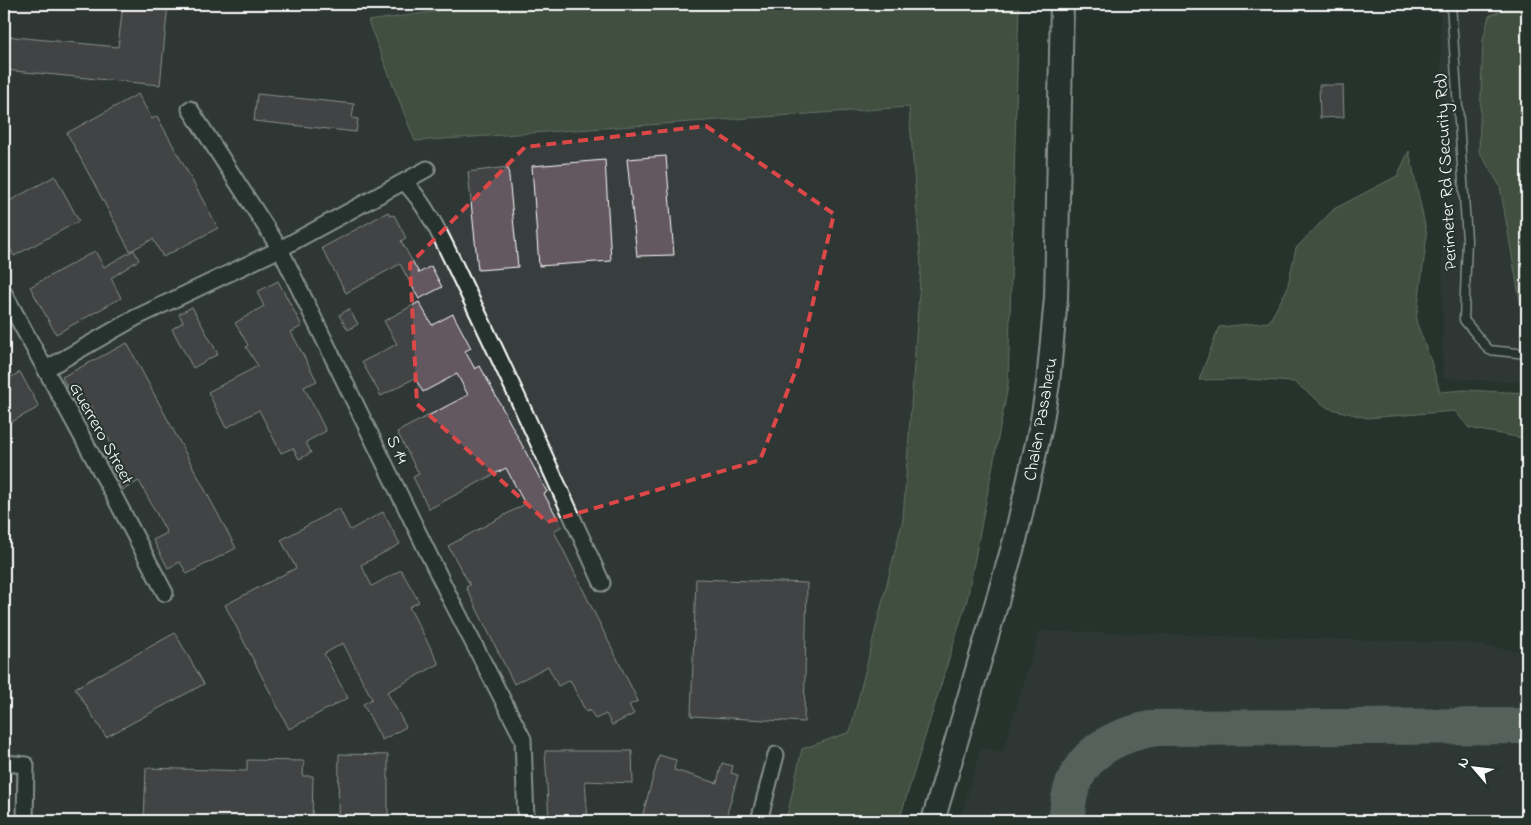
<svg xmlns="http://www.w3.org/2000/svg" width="1531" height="825" font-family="'Indie Flower',sans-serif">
	<rect width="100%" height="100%" fill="#26332d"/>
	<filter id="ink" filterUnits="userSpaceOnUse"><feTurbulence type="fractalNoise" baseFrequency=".02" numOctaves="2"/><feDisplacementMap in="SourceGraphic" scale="10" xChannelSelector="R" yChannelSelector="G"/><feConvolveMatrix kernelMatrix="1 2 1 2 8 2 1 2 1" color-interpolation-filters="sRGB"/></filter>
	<g filter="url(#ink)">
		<!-- built -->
		<path fill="#383e3c" d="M4,4H489L368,21L415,141L909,107L921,267L903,519L850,732L802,749L786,821H4Z
			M1439,4H1527V383L1443,378L1441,37Z
			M1040,631L1466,643L1527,653V821H960L981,748L1003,752Z"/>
		<!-- green -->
		<path fill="#617254" stroke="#b0b8aa" d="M489,4H1019L1008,386L967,600L899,821H786L802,749L850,732L903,519L921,267L909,107L415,141L368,21Z
			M1517,4H1527V317L1520,301L1500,186L1479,151L1483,40L1489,16Z
			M1409,151L1427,235L1416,321L1430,358L1440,392L1464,390L1527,393V439L1469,428L1455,411L1367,418L1328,408L1294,382L1245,379L1199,380L1219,327L1269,322L1287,289L1296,248L1334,209L1397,176Z"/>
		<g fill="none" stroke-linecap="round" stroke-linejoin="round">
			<!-- taxiway -->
			<path stroke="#929996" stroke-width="36" d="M1067,821C1067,763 1103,737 1156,728L1527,726"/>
		</g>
		<!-- building -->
		<path fill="#63595f" stroke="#fff" d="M123,4H168L160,85L4,70V36L118,47Z
			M1319,85H1343L1344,117L1320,118Z
			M138,94L152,119L157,116L218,228L163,257L153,239L130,251L67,133Z
			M257,94L354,104L352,118L358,119L356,132L254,121Z
			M666,156L674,255L637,256L627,159Z
			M605,160L611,261L539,266L532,166Z
			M508,167L518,267L478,270L468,172Z
			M55,176L79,221L14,256L4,237V204Z
			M388,212L391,216L394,215L406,238L401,241L419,273L431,266L442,287L419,299L400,264L346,293L322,248Z
			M134,250L139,260L111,278L121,298L56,334L30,287L95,251L104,267Z
			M278,281L302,326L291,332L317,381L304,387L326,431L306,442L311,453L299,459L293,448L281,453L259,410L226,428L208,392L258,366L246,347L248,345L235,323L264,306L257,292Z
			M419,302L432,325L453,314L471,348L465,351L475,369L480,366L547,492L544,494L562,526L554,531L638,701L629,705L634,714L612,725L606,714L595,719L590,710L586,712L570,680L558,686L548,666L514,684L466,587L470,585L448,546L525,504L506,468L429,509L413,477L419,474L397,432L468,395L457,374L423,392L415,378L381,396L362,362L397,344L384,321Z
			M192,307L218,354L193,368L172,329L183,322L179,314Z
			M349,309L358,324L348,330L339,315Z
			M127,343L236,548L187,574L180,562L168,568L153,540L167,533L139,481L123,490L105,457L115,451L91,406L80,412L62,377Z
			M20,372L39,407L4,426V381Z
			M339,508L350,530L383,512L400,544L361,565L372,586L401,570L419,602L409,607L439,664L387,692L406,727L382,740L363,704L372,699L343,643L324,654L348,698L289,729L225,605L296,568L281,540Z
			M696,579L807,583L804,722L691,716Z
			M175,633L204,684L106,737L75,688Z
			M545,751H632L633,783L585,781L588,821H549Z
			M339,754L388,755V821H338Z
			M659,755L676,760L674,770L717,783L722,763L733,766L731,773L738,775L725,821H641Z
			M247,760L304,761L303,776H313L312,821H144L146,768L247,771Z"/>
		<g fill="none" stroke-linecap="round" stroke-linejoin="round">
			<!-- service casing -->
			<g stroke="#fff" stroke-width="11">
				<path id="service" d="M1451,4L1467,240L1464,320L1489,350L1527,354"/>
			</g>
			<!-- minor casing -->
			<g stroke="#fff" stroke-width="19">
				<path id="minor" d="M190,109L280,249L450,598L523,739L526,821
					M404,182C430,206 452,261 468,293C515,389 558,486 602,583
					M4,293L112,492L165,593
					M46,369L135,318L280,249L427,169
					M4,763L26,765L25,821
					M759,821L776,755"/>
			</g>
			<!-- secondary casing -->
			<g stroke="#fff" stroke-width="26">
				<path id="secondary" d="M933,821L1015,540L1041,426L1048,383L1056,298L1062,4"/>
			</g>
			<!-- service -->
			<use href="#service" stroke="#26332d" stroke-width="8"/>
			<!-- minor -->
			<use href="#minor" stroke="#26332d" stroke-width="15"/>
			<!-- secondary -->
			<use href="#secondary" stroke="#26332d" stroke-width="22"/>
		</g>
	</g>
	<!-- marked area -->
	<path d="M0 0H1531V825H0ZM706,126L834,214L798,365L760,460L547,522L417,404L410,264L525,147Z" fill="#26332d" fill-opacity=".55" fill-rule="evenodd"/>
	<path fill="none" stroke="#dc4848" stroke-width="4" stroke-dasharray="10 6" stroke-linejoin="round" d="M706,126L834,214L798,365L760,460L547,522L417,404L410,264L525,147Z"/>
	<g text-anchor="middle" stroke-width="4" stroke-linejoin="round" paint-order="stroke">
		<!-- street labels -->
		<g font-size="18" fill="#fff" stroke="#26332d">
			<text transform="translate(1445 172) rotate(-93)" y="6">Perimeter Rd (Security Rd)</text>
			<text transform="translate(1040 419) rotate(-80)" y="6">Chalan Pasaheru</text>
			<text transform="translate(102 433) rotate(61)" y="6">Guerrero Street</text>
			<text transform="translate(398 449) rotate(64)" y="6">S 14</text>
		</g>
	</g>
	<!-- margin -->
	<rect width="1531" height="825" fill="none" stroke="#26332d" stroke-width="20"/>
	<rect x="10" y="10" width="1511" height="805" fill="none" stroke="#fff" stroke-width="2" filter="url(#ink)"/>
	<!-- north arrow -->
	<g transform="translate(1474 768) rotate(298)" stroke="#26332d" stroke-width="4" paint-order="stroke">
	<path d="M0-4L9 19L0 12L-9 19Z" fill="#ffffff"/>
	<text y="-8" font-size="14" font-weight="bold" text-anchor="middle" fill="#ffffff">N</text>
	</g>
</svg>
